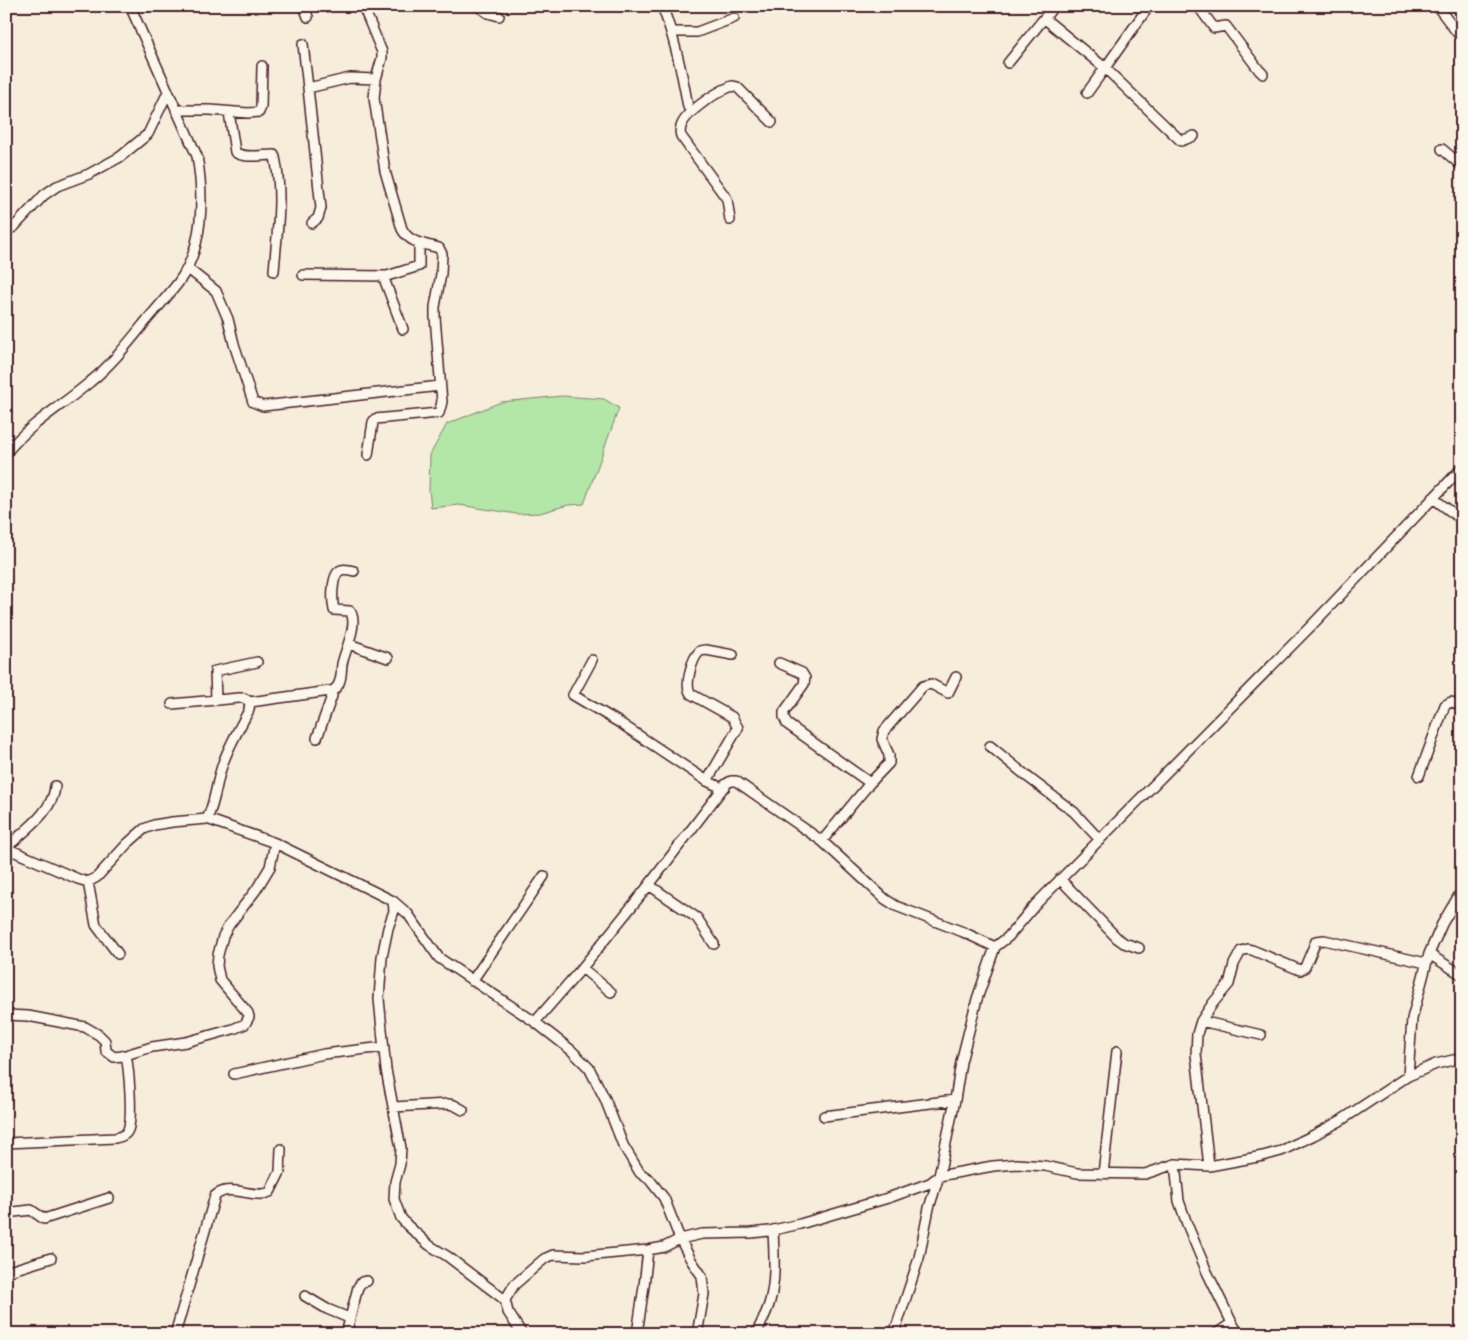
<svg xmlns="http://www.w3.org/2000/svg" width="1468" height="1340" font-family="'Patrick Hand',sans-serif">
	<rect width="100%" height="100%" fill="#f6edda"/>
	<filter id="ink" filterUnits="userSpaceOnUse"><feTurbulence type="fractalNoise" baseFrequency=".02" numOctaves="2"/><feDisplacementMap in="SourceGraphic" scale="10" xChannelSelector="R" yChannelSelector="G"/><feConvolveMatrix kernelMatrix="1 2 1 2 8 2 1 2 1" color-interpolation-filters="sRGB"/></filter>
	<g filter="url(#ink)">
		<!-- green -->
		<path fill="#b2e7a8" stroke="#7e836a" d="M562,396L604,399L619,408L584,504L568,505L540,513L517,514L459,505L431,508L429,489L430,455L447,424L501,402Z"/>
		<g fill="none" stroke-linecap="round" stroke-linejoin="round">
			<!-- minor casing -->
			<g stroke="#4a1f2b" stroke-width="12">
				<path id="minor" d="M304,6L308,17
					M363,6L382,52V58L376,79L374,98L385,171L402,229C409,243 424,244 439,248L442,254L441,274L435,307V317L442,402L439,413L375,419L373,422L368,455
					M478,6L488,13L499,16
					M662,6C675,39 682,72 688,107L692,109
					M1149,6L1105,68L1181,141L1194,136
					M1198,6L1214,28L1226,26L1259,70L1263,74
					M1437,6L1462,39
					M1045,19L1105,68L1087,93
					M673,32H697L734,18
					M303,44L308,88
					M1008,63L1054,6
					M176,110H210L248,113L259,112L261,107L262,66
					M229,112L235,152C244,159 262,155 274,155L275,157C283,194 277,233 274,271
					M1442,149L1462,166
					M730,220L727,199L681,136C674,117 717,92 732,86L737,87L772,122
					M312,223L318,218L321,208L308,88L350,78L376,79
					M6,231L14,227L44,195L57,186L89,174L120,157L148,134L168,92
					M187,268L216,291L228,319L234,344L253,402L263,406L440,386
					M303,275L387,276L419,266V243
					M383,276L403,329
					M6,453C29,424 62,406 90,382C112,364 129,342 146,321C157,308 168,296 178,283C204,248 204,197 197,156L130,6
					M1433,498L1462,520
					M349,644L388,658
					M592,660L573,695L620,723L707,781L722,788L725,787
					M779,663L802,673L805,678L804,684L784,712V717L787,724L870,783
					M331,692C335,689 338,687 339,683C342,677 341,670 342,664C345,650 359,623 350,611L334,610C332,601 331,574 341,570C345,569 350,570 354,571
					M216,700L215,671L257,662
					M250,702L330,691L332,696L317,738
					M172,704L239,698H244L250,702L249,710C239,729 228,747 222,766C216,784 215,803 207,819
					M990,746L1029,778L1074,812L1100,840
					M1419,776L1445,705L1451,702L1462,705
					M707,781L738,728L732,717L691,694C684,685 692,658 700,651L706,650L733,655
					M822,841L870,783L889,763V755L882,739L884,731L923,686L931,684L948,693L956,677
					M6,848L78,879L88,882L97,877L127,844L144,829L154,825L172,822L207,819L275,843L393,901L408,914L439,958L535,1022L571,1050L589,1068L605,1099L623,1145L640,1173L649,1179L664,1198L680,1239L691,1260L702,1276L704,1294L698,1329
					M6,848C24,831 54,811 55,786
					M1060,879L1117,938L1124,943L1139,948
					M88,882L96,925L118,954
					M649,885L697,918L714,944
					M393,901L394,911L388,928L382,957L379,999L386,1070L401,1148L400,1164L395,1182L394,1199L401,1218L407,1225L429,1245L447,1256L505,1300
					M1429,954L1462,975
					M582,968L611,992
					M472,981L544,876
					M6,1015L28,1016L85,1027L99,1035L105,1041L106,1051L114,1057L122,1056L152,1047L186,1042L233,1029L245,1024L249,1017L248,1013L220,980L217,966L218,955L223,936L229,925L256,890L270,867L275,843
					M1201,1021L1261,1035
					M535,1022L582,968L649,885L726,784L731,781H736L822,841L885,899L896,906L963,932L995,947
					M234,1074L324,1054L384,1047
					M1408,1076L1412,1019L1429,954L1442,924L1462,890
					M393,1107L448,1104L454,1105L463,1110
					M824,1116L955,1100
					M6,1143L115,1138C121,1137 126,1135 128,1130C133,1117 129,1070 126,1055
					M1175,1164L1179,1201L1187,1224L1207,1272L1232,1323L1239,1334
					M1209,1166L1196,1054L1197,1034L1201,1021L1213,1003L1229,984L1234,964L1241,951L1248,949L1252,950L1300,970L1305,967L1316,941L1324,940L1426,963
					M1103,1174L1117,1051
					M6,1213L31,1210L44,1219L109,1198
					M6,1272L51,1258
					M305,1296L327,1309L349,1318
					M175,1334L215,1196C230,1182 254,1200 270,1192L280,1172L281,1149
					M346,1334L358,1287L362,1282L367,1281
					M522,1334L508,1312L505,1300L514,1285L544,1259L553,1255L585,1256L648,1250L664,1247L680,1239L702,1234L751,1233L769,1231L800,1224L888,1198L930,1183L939,1176L993,1166L1017,1164L1045,1166L1077,1173L1145,1174L1175,1164L1209,1166L1263,1156L1281,1151L1314,1135L1340,1121L1408,1076L1436,1064L1462,1058
					M637,1334L644,1286L648,1250
					M756,1334C761,1323 767,1313 770,1301C776,1279 774,1253 773,1230
					M894,1334L919,1258L929,1208L939,1176L955,1100L961,1062L977,999L995,947L1008,937L1036,904L1311,626L1462,468
					M1216,1334L1232,1323"/>
			</g>
			<!-- minor -->
			<use href="#minor" stroke="#fbf7ec" stroke-width="9"/>
		</g>
	</g>
	<!-- margin -->
	<rect width="1468" height="1340" fill="none" stroke="#fbf7ec" stroke-width="25"/>
	<rect x="12" y="12" width="1443" height="1315" fill="none" stroke="#4a1f2b" stroke-width="2" filter="url(#ink)"/>
</svg>
